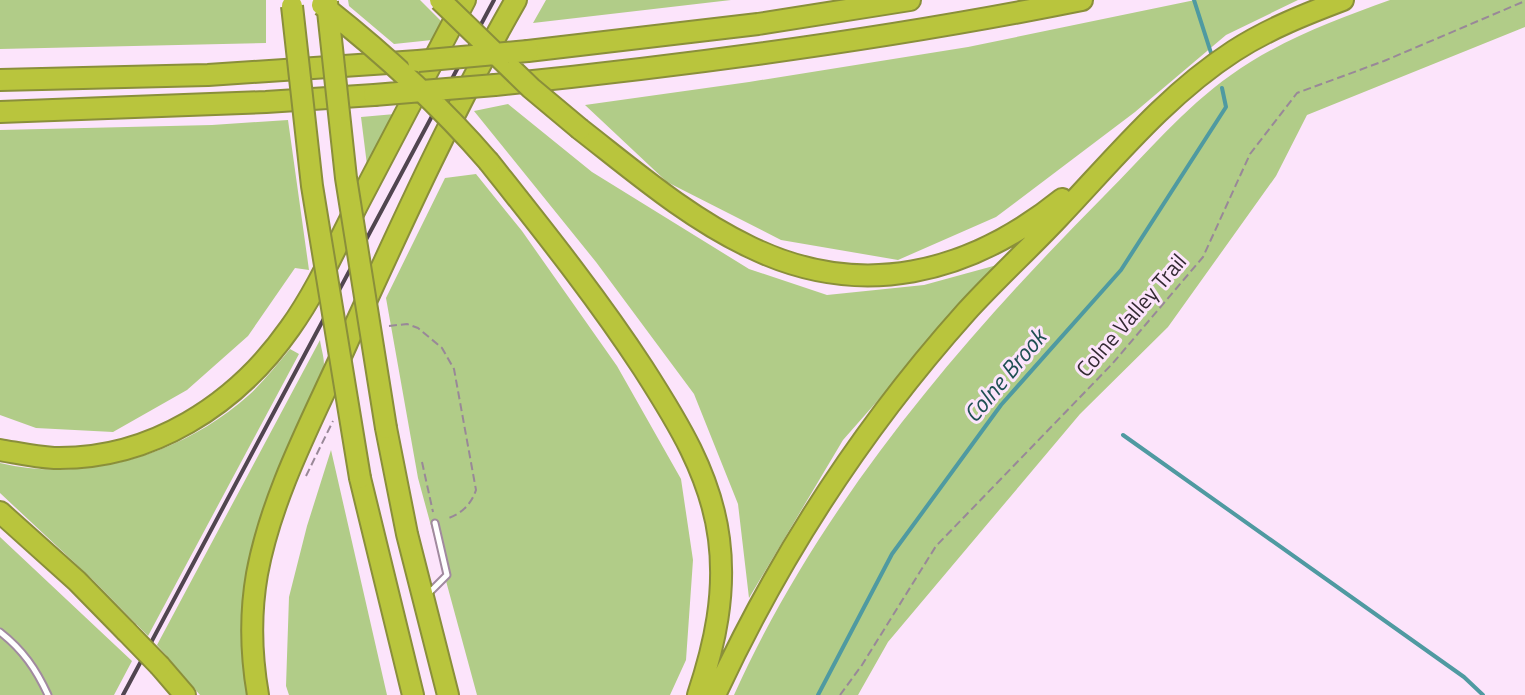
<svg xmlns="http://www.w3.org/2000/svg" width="1525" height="695" font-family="'Titillium Web',sans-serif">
	<rect width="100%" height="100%" fill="#fce4fb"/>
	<!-- green -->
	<path fill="#b1cc88" d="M0,0H266V43L0,49Z
		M348,0H420L441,21L432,40L394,44L349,6Z
		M546,0H731L533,23Z
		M1195,0H1298L1226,35L1135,112L996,217L898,260L781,240L667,182L585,105L749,82L968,47Z
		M1390,0H1525V27L1307,115L1276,176L1168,327L1080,414L888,642L858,695H734C819,506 960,341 1104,196C1145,155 1184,108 1231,75C1280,40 1335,20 1390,0Z
		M508,104L592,172L749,269L827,295L924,285L997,265L843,440L749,598L738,504L694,394L596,262L474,111Z
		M395,114L367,165L361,117Z
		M288,120L309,270L295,268L248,336L187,390L113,432L36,428L0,415V130L212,125Z
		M476,174L522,231L617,366L681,479L693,560L686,660L670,695H477L418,478L386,298L445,178Z
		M320,340C321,349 326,362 323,370C317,397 294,434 282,460C249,540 231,609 248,695H200L157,645Z
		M290,349L299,354L148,636L92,579L0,493V463C87,484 183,454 249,395C264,381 277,365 290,349Z
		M331,450L387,695H289L286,686L289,597L307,526Z
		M0,537L132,661L114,695H0Z"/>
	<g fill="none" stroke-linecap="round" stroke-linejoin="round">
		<!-- stream -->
		<path stroke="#4f9aa1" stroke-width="4" d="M1194,0L1212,56
			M1123,435L1464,677L1483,695
			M818,695L892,554L1001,405L1121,270L1226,107L1222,88"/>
		<!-- service casing -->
		<g stroke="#a18a9f" stroke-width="9">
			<path id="service" d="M429,593L447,575L435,523
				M0,632C23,650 36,669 48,695"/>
		</g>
		<!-- motorway casing -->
		<g stroke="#8a8f3a" stroke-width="24">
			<path id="motorway" d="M528,51L758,24L910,0
				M0,80L208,75L418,61
				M495,85C692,65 888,39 1082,0
				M0,112L266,102L374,95
				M580,129C634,171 687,217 750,247C861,301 969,274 1062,199
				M489,162C542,229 596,296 643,368C677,421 711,475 719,539C726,593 715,644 698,695
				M386,428L407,534L448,695
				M0,450C18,453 36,457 54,458C151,460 236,405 290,328C318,289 338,242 360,200C395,133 430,67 465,0
				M360,478L413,695
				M0,512L77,581L126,631
				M160,666L185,695
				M258,695C251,655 250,614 257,574C272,493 314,417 347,343C400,227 453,110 516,0
				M715,695C779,557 864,426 966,312C996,279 1029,249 1059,217C1114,159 1166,95 1234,51C1268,29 1306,14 1343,0"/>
		</g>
		<!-- path -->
		<path stroke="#998898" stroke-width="2" stroke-dasharray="8 4" stroke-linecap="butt" d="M389,326L407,324L418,328L442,348L454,369L476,490C471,505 461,514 446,519
			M422,462L433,512
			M306,476L333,421
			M840,695L862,665L936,546L1113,363L1203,257L1250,154L1297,93L1384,61L1525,1"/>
		<!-- service -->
		<use href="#service" stroke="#fff" stroke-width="5"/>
		<!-- motorway -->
		<use href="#motorway" stroke="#b9c53d" stroke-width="20"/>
		<!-- rail -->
		<path stroke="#514550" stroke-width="4" d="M123,695L494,0"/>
		<!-- motorway-bridge casing -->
		<g stroke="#8a8f3a" stroke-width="24" stroke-linecap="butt">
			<path id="motorway-bridge" d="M440,0L531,88L580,129
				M327,2L346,178L386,428
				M322,5C382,52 439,104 489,162
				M292,6L312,186L360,478
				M418,61L528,51
				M374,95L495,85
				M126,631L160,666"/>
		</g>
		<!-- motorway-bridge -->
		<use href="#motorway-bridge" stroke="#b9c53d" stroke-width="20"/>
	</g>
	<g text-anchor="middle" stroke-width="6" stroke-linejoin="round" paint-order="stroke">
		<!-- street labels -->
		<g font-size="22" fill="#342a33" stroke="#fce4fb">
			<text transform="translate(1131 315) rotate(-49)" y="8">Colne Valley Trail</text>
		</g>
		<!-- water labels -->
		<g font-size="24" font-style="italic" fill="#1f5053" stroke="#fce4fb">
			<text transform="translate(1005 376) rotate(-50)" y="8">Colne Brook</text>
		</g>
	</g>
</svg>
